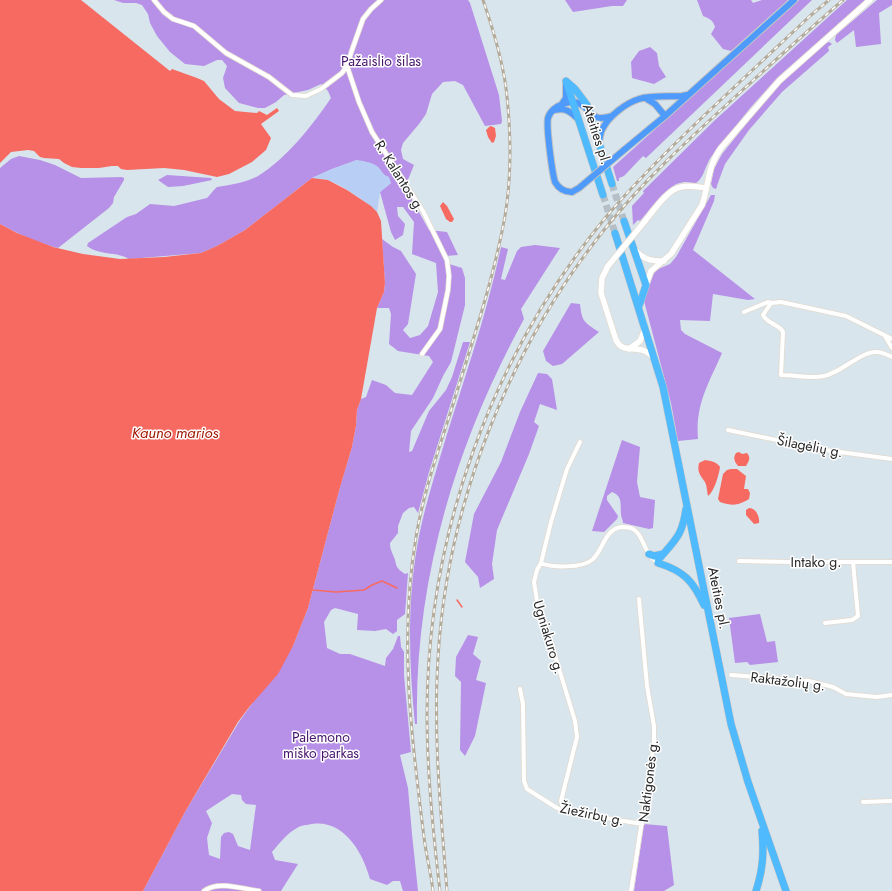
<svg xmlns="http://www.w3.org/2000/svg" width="892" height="891" font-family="Jost,sans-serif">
	<rect width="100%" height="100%" fill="#d8e5ec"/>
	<!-- green -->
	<path fill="#b790e8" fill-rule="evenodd" d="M114,0H468L470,3L499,95L502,121L501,124L485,126L463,85L455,81L443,82L432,94L426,114L419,124L403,143L401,150L403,159L414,165L405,187L429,230L447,232L458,255L446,256V263L462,268L465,278V305L451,362L443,376L433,398L411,431L409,452L412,451L429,411L446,390L452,377L463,342H470L429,472L418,513L414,507L409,508L403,513L398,526V533L390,543C390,548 391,550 393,555C398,565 393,566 405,574L408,573L405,614L397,620V631L393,634L386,629L375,631L357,630L358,614L335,608L331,610L324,622L327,648L340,654H350L385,666L386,658L393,649L398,636H400L401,647L404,652V675L411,752L400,755L408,788L412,834L418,891H403L400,881H393L387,885L370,879C363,853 344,819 312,824C307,825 301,825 297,828C287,833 279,844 272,852L275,860L298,864L281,891H143L185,812L239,722L293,646L308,608L339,491L352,447L356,426L357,410L361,399L366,397L372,380L386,385L395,393L412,395L433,362L429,356L398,351L389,344L391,314L389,308H377L384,292L385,283L382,239L393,247L401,251L416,274L408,324L403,330L410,338L420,335L428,326L438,292L436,263L412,254L414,222L403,207H397L398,216L405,224L403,235L395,240L391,232L380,192L391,183L383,175L357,160L332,169L312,178L245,230L217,246L201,253L129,259C116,251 100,256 87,246L88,243L127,217L136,214L150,204L174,206L207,198C211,194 213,190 217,187C230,185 246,183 258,176C287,158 312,126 331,98L328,91L321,84L308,90L284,95L276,102L265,108H258L239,103L225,88L223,78L227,66L222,60H217L204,66L185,64L170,52L157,36L150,23L148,14L142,5L136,3H123ZM232,794L241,795L242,800L246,804L256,805L250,850L238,846L233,834L229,832L224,833L221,837L220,859L209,855L207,838L212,823L206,811Z
		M565,0H627L623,6H612L573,12Z
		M697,0H751L753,3L762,0H788L731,51L723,49L711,34L715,27C713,20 710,19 703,16Z
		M799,0H812L646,158L643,156L624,176L619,178V181H617L613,167Z
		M847,0H865L778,77L751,107L711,157C705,166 704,178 696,183C691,183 685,181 680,183C666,186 650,210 640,221L638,220L633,225L632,206L644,193L643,191L714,121Z
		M877,0H892V5L879,13L881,44L856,47L854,30L837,43L835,40L836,35Z
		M829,42L832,44L828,47L829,51L782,92L749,130L725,164L719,180L716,189L713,188L711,184L714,169L722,154L773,91L785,79L826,43Z
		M650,47L657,53L659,66L666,77L654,84L632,78L631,62L639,51Z
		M19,156L40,160L55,165L81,178L122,177L124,178V180L114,197L113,203L109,208L58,248C37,243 19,234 0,224V168L11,159Z
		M167,175L211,178L212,180L183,186L168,187L158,180Z
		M711,195H715L714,201L693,250L755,299L748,300L713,294L710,321L680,320L681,330L685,334L722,353C709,383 695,404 698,439L678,441L671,403L644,301L652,277L656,270L670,264L676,257Z
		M535,245L560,248L521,309L524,319C456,443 414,581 417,724H415C409,665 407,606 417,547C423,512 434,478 444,444C464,379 487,314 501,247L508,249L501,279L505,280L517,251L521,247Z
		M571,303L580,304C582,322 584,322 599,332L562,364L553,366L546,361L543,351Z
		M538,373L547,374L552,379L557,410L540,404L534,422L539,426L529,454L497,530L492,564L494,579L480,588L478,577L465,562L474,514L501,462L520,412Z
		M622,440L640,447L637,482L640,497L655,500L653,528L649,529L623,523C623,520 621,517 621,514C620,504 623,496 612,492L607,496V500L618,516L617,519L604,532L592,531Z
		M760,614L767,642L775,641L778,662L750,665L747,662L735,663L729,618Z
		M468,635L478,637L473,654L481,661L476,680L486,683L475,736L465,756L460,750L461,682L455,676L456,657Z
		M644,824L667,826L674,885L664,891H634Z"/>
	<!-- sand -->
	<path fill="#b8cef5" d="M357,160C363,161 371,162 377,166C383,171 381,174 389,177L391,183L380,192L377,212C365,201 344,186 328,180C323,179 317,179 312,178L332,169Z"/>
	<!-- water -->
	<path fill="#f76a62" d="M0,0H81L170,71L172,69L197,78L204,81L219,99L235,111L257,113L259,111L267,115L277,108L279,111L261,124L271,138L266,150L252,162L229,174L217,177L184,170L164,168L127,170L121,169L118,166H112L99,168H81L72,167L64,163L59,159L44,158L40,157L34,151L28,150L11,152L0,163Z
		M491,126L495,128L496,136L494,142L492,143L488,137L486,130L489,127Z
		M312,178L328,180L347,190L371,206L377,212L381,221L385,283L384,292L377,308L361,399L357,410L356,426L352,447L339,491L308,608L293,646L278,674L250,706L238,722L185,812L143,891H0V224L17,233L53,247L83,254L120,259L164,257L201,253L217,246L245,230Z
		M443,202L447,206L454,219L452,222H450L446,219L440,206Z
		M739,452L742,454L747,453C751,458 749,461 746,466H738C734,461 733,458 736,453Z
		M705,460C711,461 717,462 720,467C719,475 714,492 708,496C707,492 707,486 705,482C700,475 697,472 699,463Z
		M731,469H737L746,476L744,489H748L750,493L749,499C737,506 733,506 720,502L718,499L723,474L727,470Z
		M749,508C756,508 760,517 759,523L754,524L746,515V510Z"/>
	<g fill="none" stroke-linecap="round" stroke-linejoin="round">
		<!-- stream -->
		<path stroke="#f76a62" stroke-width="1.5" d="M313,590L336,592L364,590L372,585L382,581L397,588
			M457,600L462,607"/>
		<!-- trunk-tunnel -->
		<path stroke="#b5bfc5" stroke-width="7" stroke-dasharray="7 3.5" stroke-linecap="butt" d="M612,184L624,221
			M603,195L615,233"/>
		<!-- minor casing -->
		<g stroke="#e3dace" stroke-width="5.5">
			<path id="minor" d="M154,0L164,12L173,19L194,26L226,53L269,77L292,95L306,96L321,89L342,73L347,66
				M381,0L371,9L363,19L352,50L347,66L359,102L372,132L423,211L447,260L449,276L448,290L440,329L422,354
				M771,303L763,315C767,324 779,324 783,332L781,375C795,375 810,379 824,376C841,373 861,351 877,352C882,352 888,355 892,357
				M744,312L768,302L771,303L781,302L846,316L892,339
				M885,336L892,348
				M728,430L825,450L892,459
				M739,561L795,562H892
				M541,563C552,568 582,568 592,560C603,551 604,530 621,527C626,527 630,527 633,529C641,533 643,545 648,552C650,557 654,560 658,563
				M825,623L852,620L858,616L853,562
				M731,675L809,681L833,687L846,694L877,697L892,695
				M520,689L523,704L524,781L527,789L557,808L564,811L642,824
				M863,802L892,801
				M564,811L561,801L577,737L575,721L546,626L538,607L534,582L537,570L541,563L551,522L567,469L580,442
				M204,891C218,880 243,889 259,891
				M631,891L654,743V726L647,686L639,599"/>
		</g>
		<!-- secondary casing -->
		<g stroke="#e3dace" stroke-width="7">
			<path id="secondary" d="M645,221C654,210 668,189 681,187C689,185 698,187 706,188
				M636,251C644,260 652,261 664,261
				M608,266L602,278L601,293L616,340C622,352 631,347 642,350C647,351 650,354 653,357
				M646,285L651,271L671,254L702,205C709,185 707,167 721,148L779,81L870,0
				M629,349L640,341L645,329"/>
		</g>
		<!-- primary casing -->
		<g stroke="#c3c3c3" stroke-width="8">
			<path id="primary" d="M647,99L655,104L665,116
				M562,104L566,98V85
				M555,110C565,107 571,112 578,119
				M599,143C600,137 600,132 603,128C609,116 626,103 639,99C652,95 669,97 682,96L687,95
				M624,150L665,116L794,0
				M572,192C564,192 559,189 555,182C552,172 546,126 548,118C550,111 557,106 563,104C568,102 573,101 578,103C593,109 589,123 612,116"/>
		</g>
		<!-- trunk casing -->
		<g stroke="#c3c3c3" stroke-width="8">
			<path id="trunk" d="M566,81L603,195
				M567,82L575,89L587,105L612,184
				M624,221L646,285L639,306
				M615,233L663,387L731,724L748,782L786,891
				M686,509C682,536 676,539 659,559L658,563C684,571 693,581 704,605
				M649,554L654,556L663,554
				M756,891C763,869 764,854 762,831"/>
		</g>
		<!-- minor -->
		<use href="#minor" stroke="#fff" stroke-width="4"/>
		<!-- secondary -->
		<use href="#secondary" stroke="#fff" stroke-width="5.5"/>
		<!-- primary -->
		<use href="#primary" stroke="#4e9bfb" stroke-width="6"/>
		<!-- trunk -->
		<use href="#trunk" stroke="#4fbafd" stroke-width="7"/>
		<!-- rail casing -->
		<g stroke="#b4ab9b" stroke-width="3">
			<path id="rail" d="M433,891C431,873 426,855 424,837C411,736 399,638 416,537C423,495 437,454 450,414C470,348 493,283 505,216C512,174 511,130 506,88C502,58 493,29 483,0
				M440,891C433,833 427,774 427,715C427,535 491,356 606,217C638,179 674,144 711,109C744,78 777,47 810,16L829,0
				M447,891C441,814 433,736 438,658C447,505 508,350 604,230C643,181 689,139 735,97C771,64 806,32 843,0"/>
		</g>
		<!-- rail -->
		<use href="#rail" stroke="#fff" stroke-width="1.5" stroke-dasharray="4.5" stroke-linecap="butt"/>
		<!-- secondary-bridge casing -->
		<g stroke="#e3dace" stroke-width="7" stroke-linecap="butt">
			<path id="secondary-bridge" d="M608,266L645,221"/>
		</g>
		<!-- primary-bridge casing -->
		<g stroke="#c3c3c3" stroke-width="8" stroke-linecap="butt">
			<path id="primary-bridge" d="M572,192L579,188L624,150"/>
		</g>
		<!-- secondary-bridge -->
		<use href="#secondary-bridge" stroke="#fff" stroke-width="5.5"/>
		<!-- primary-bridge -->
		<use href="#primary-bridge" stroke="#4e9bfb" stroke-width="6"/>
	</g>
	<g text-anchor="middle" stroke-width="3" stroke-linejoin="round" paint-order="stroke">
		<!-- park labels -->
		<g font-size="14" fill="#46146a" stroke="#fff">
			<text x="381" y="66">Pažaislio šilas</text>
			<text x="321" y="742">Palemono<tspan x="321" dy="16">miško parkas</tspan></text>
		</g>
		<!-- street labels -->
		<g font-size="14" fill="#282828" stroke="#fff">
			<text transform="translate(597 134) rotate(72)" y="5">Ateities pl.</text>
			<text transform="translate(400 176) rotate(58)" y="5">R. Kalantos g.</text>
			<text transform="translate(810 446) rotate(11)" y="5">Šilagėlių g.</text>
			<text x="816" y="567">Intako g.</text>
			<text transform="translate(719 598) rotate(79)" y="5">Ateities pl.</text>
			<text transform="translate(549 637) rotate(73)" y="5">Ugniakuro g.</text>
			<text transform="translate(788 681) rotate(7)" y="5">Raktažolių g.</text>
			<text transform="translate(648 781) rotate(-83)" y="5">Naktigonės g.</text>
			<text transform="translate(592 814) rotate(12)" y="5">Žiežirbų g.</text>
		</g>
		<!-- water labels -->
		<g font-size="15" font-style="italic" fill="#a11803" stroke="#fff">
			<text x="175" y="438">Kauno marios</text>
		</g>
	</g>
</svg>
